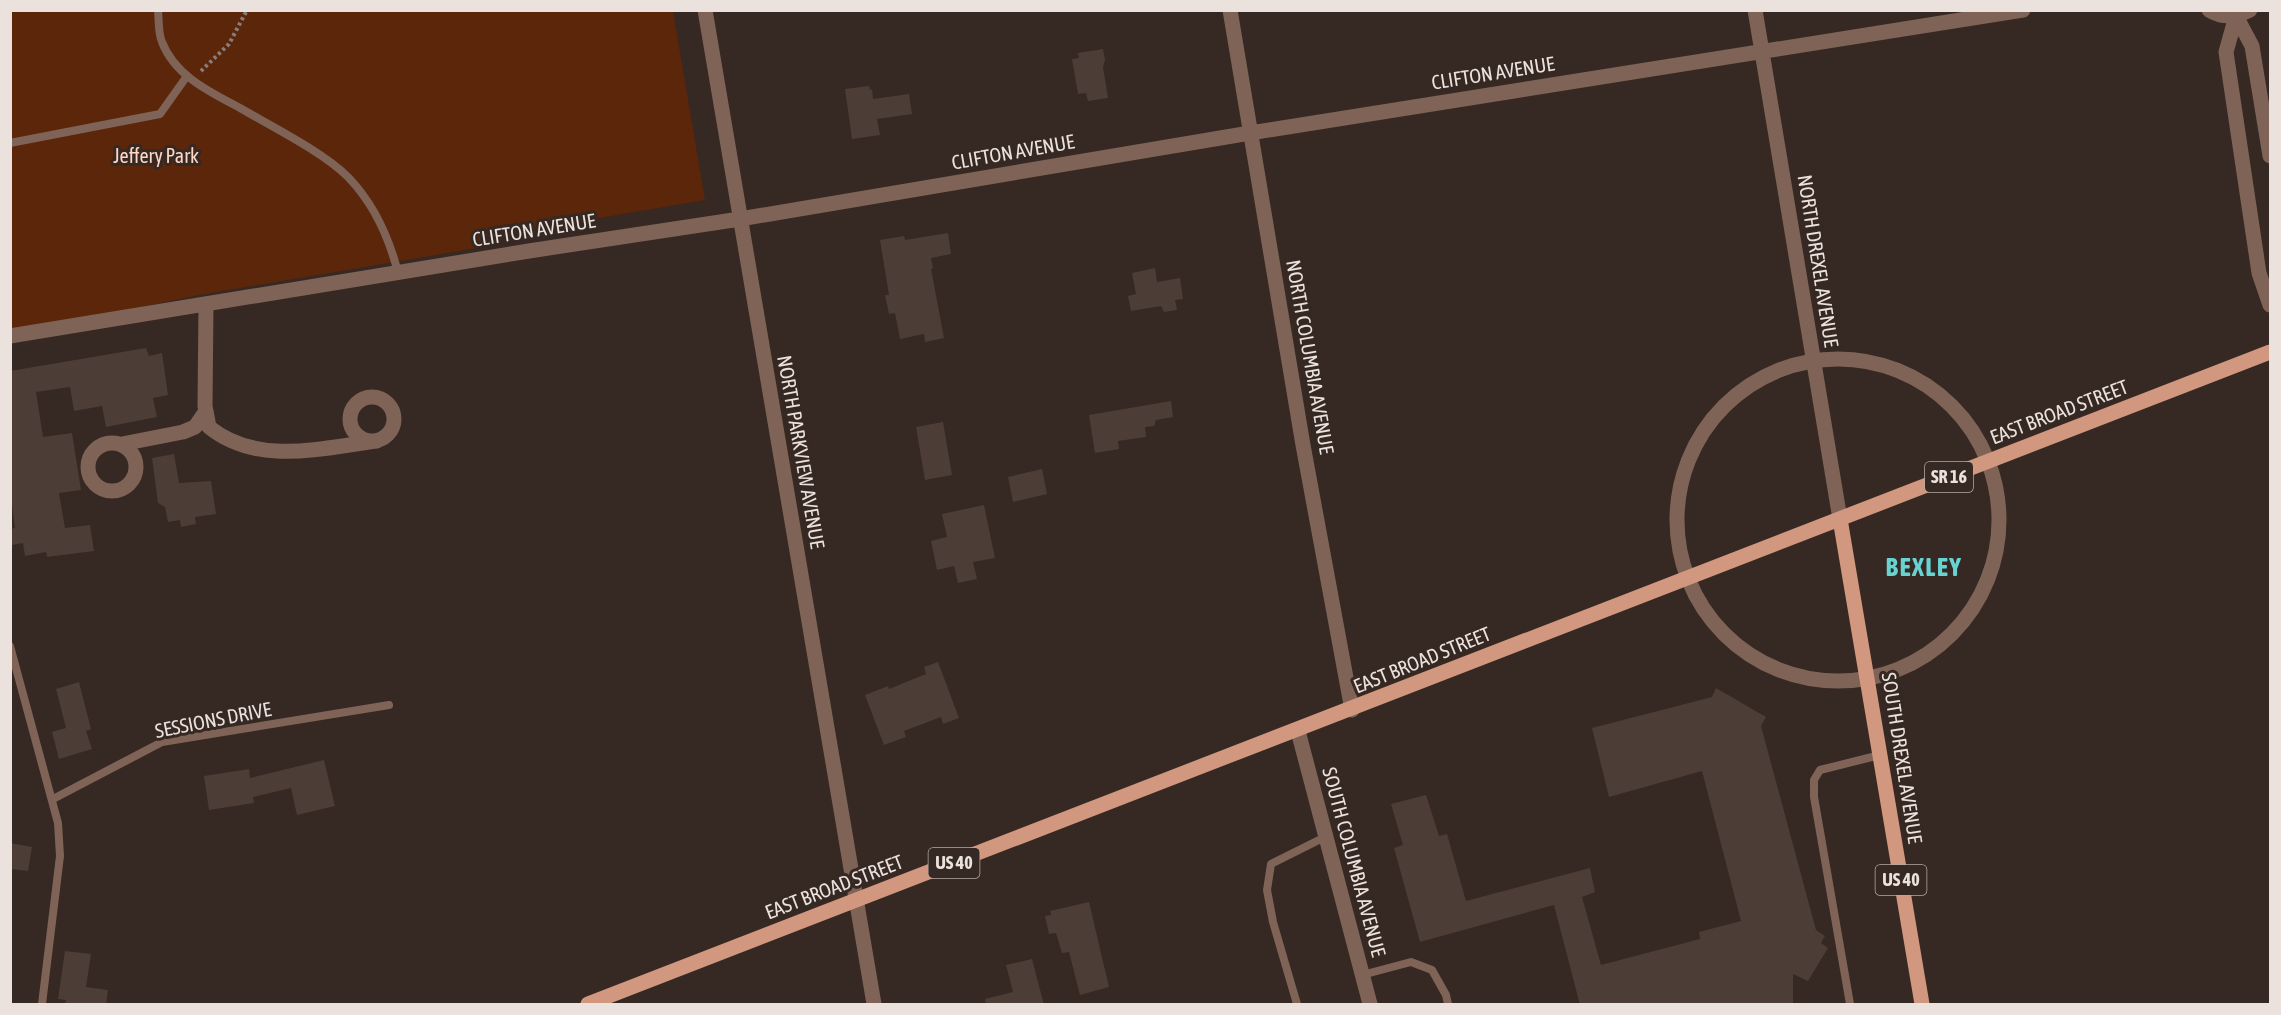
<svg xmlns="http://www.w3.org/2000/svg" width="2281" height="1015" font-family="'Asap Condensed',sans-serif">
	<rect width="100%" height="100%" fill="#362822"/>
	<!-- green -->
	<path fill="#5c260b" d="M11,11H673L705,200L523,231L483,247L199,295L11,334Z"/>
	<!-- building -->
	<path fill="#4d3d37" d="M1103,49L1105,60L1103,67L1108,98L1088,101L1086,93L1078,94L1072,59L1079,58L1078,53Z
		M869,86L870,90L872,89L873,99L909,94L912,114L877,119L880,135L852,139L845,89Z
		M948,233L951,254L931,258L933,269H931L944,338L925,342L924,334L900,339L895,313L889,314L885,295H889L880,240L904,236L905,240Z
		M1155,268L1157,282L1180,278L1183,299L1175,300L1177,310L1164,312L1161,306L1131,311L1128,296L1136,294L1132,273Z
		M146,348L149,356L162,353L168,395L153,398L157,417L106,427L102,406L74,411L70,387L36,392L43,437L72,433L81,490L59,493L65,528L90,525L94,551L47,557L46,552L25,556L23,543L12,545L10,533V529L15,528L10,490V371Z
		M1171,401L1173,417L1156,420L1154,426L1145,427L1146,437L1118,441L1119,449L1095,453L1089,415Z
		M943,422L952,475L925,480L916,427Z
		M174,454L179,483L211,481L216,514L195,517L196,524L181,527L180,520L168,522L165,507L158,503L152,458Z
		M1042,469L1047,494L1013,502L1008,477Z
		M984,505L995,558L973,562L977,579L958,583L954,566L937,570L931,541L947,537L942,514Z
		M938,662L959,718L943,724L941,717L904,731L906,737L884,745L865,695L888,686L889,689L926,674L924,667Z
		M79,682L91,729L86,731L92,749L59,759L52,732L66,728L56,689Z
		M1716,688L1766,717L1761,726L1816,930L1825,936L1821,943L1828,948L1808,981L1793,974V1005H1580L1554,905L1420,942L1394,848L1403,845L1391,804L1426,795L1439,836L1447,834L1466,901L1590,868L1595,892L1582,897L1601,965L1700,939L1699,932L1741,921L1702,771L1609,797L1592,728L1712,697Z
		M324,760L335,806L297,815L291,788L253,797L254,803L209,810L204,776L249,769L250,778Z
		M10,843L32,847L28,871L10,869Z
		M1089,902L1109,987L1080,995L1069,952L1062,953L1056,933L1049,934L1045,916L1051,915L1050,911Z
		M65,951L91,954L86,987L108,990L106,1005H65L66,1000L58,999Z
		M1032,959L1044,1005H986L985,999L1013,992L1006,965Z"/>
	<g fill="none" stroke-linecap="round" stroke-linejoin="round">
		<!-- path -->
		<path stroke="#897d78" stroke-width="4" stroke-dasharray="3 3" stroke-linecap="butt" d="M201,71L229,44L247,10"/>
		<!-- service -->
		<path stroke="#7f6356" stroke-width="8" d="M158,10C159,20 158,33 162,42C175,76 210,92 240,108C271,126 323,152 348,177C374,204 389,237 398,273
			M10,143L160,114L187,76
			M10,646L58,823L60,856L42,1004
			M53,799L162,742L389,705
			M1362,975L1411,962L1432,970L1446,995L1448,1004
			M1297,1004L1273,922L1267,890L1271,864L1325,837
			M1850,1004L1814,797V780L1820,770L1880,755"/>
		<!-- minor -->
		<path stroke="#7f6356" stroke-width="15" d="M705,10L874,1004
			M1230,10L1303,445L1352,710
			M1755,10L1840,519
			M2209,10C2222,18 2236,17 2250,10
			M2236,16L2226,52L2259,273L2270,305
			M2236,16L2252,46L2270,156
			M206,304L205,406L209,427C257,466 321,448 377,441
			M10,336L529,251L740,219L1250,133L2023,10
			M1677 520a161 161 0 1 1 322 0a161 161 0 1 1-322 0Z
			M350 419a22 22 0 1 1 44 0a22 22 0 1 1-44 0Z
			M88 467a24 24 0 1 1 48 0a24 24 0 1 1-48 0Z
			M122,444L183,432L195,427L206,411
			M1298,731L1370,1004"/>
		<!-- primary -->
		<path stroke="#d2987f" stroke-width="15" d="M1840,519L1922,1004
			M588,1004L2270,352"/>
	</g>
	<g text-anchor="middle" stroke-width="6" stroke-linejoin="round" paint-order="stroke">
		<!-- shield labels -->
		<g fill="#362822" stroke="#b5aaa5" stroke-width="1.5">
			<rect x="1925" y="462" width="48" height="30" rx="4.5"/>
			<rect x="928.5" y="848" width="51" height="30" rx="4.5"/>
			<rect x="1875.5" y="865" width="51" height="30" rx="4.5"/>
		</g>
		<g font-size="18" font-weight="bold" fill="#ebe2dd">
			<text x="1949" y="483">SR 16</text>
			<text x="954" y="869">US 40</text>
			<text x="1901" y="886">US 40</text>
		</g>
		<!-- street labels -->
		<g font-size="20" fill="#ebe2dd" stroke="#362822">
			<text transform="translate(1493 73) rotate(-9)" y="7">CLIFTON AVENUE</text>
			<text transform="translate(1013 152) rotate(-10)" y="7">CLIFTON AVENUE</text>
			<text transform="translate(534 230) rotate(-9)" y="7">CLIFTON AVENUE</text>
			<text transform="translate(1818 261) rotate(81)" y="7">NORTH DREXEL AVENUE</text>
			<text transform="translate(1310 357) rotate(80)" y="7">NORTH COLUMBIA AVENUE</text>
			<text transform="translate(2059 412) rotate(-21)" y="7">EAST BROAD STREET</text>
			<text transform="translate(801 452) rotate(80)" y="7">NORTH PARKVIEW AVENUE</text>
			<text transform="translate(1422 660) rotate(-22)" y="7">EAST BROAD STREET</text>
			<text transform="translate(213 720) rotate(-11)" y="7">SESSIONS DRIVE</text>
			<text transform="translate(1902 758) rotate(81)" y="7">SOUTH DREXEL AVENUE</text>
			<text transform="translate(1354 862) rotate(75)" y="7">SOUTH COLUMBIA AVENUE</text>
			<text transform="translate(834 887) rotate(-21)" y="7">EAST BROAD STREET</text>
		</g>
		<!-- park labels -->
		<g font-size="20" fill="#fdd6c6" stroke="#362822">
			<text x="156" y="163">Jeffery Park</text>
		</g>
		<!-- district labels -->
		<g font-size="26" font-weight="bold" letter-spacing="1.5" fill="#67d4d2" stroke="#362822">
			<text x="1924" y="576">BEXLEY</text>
		</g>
	</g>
	<!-- border -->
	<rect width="2281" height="1015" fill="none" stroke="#ebe2dd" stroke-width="24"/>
</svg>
